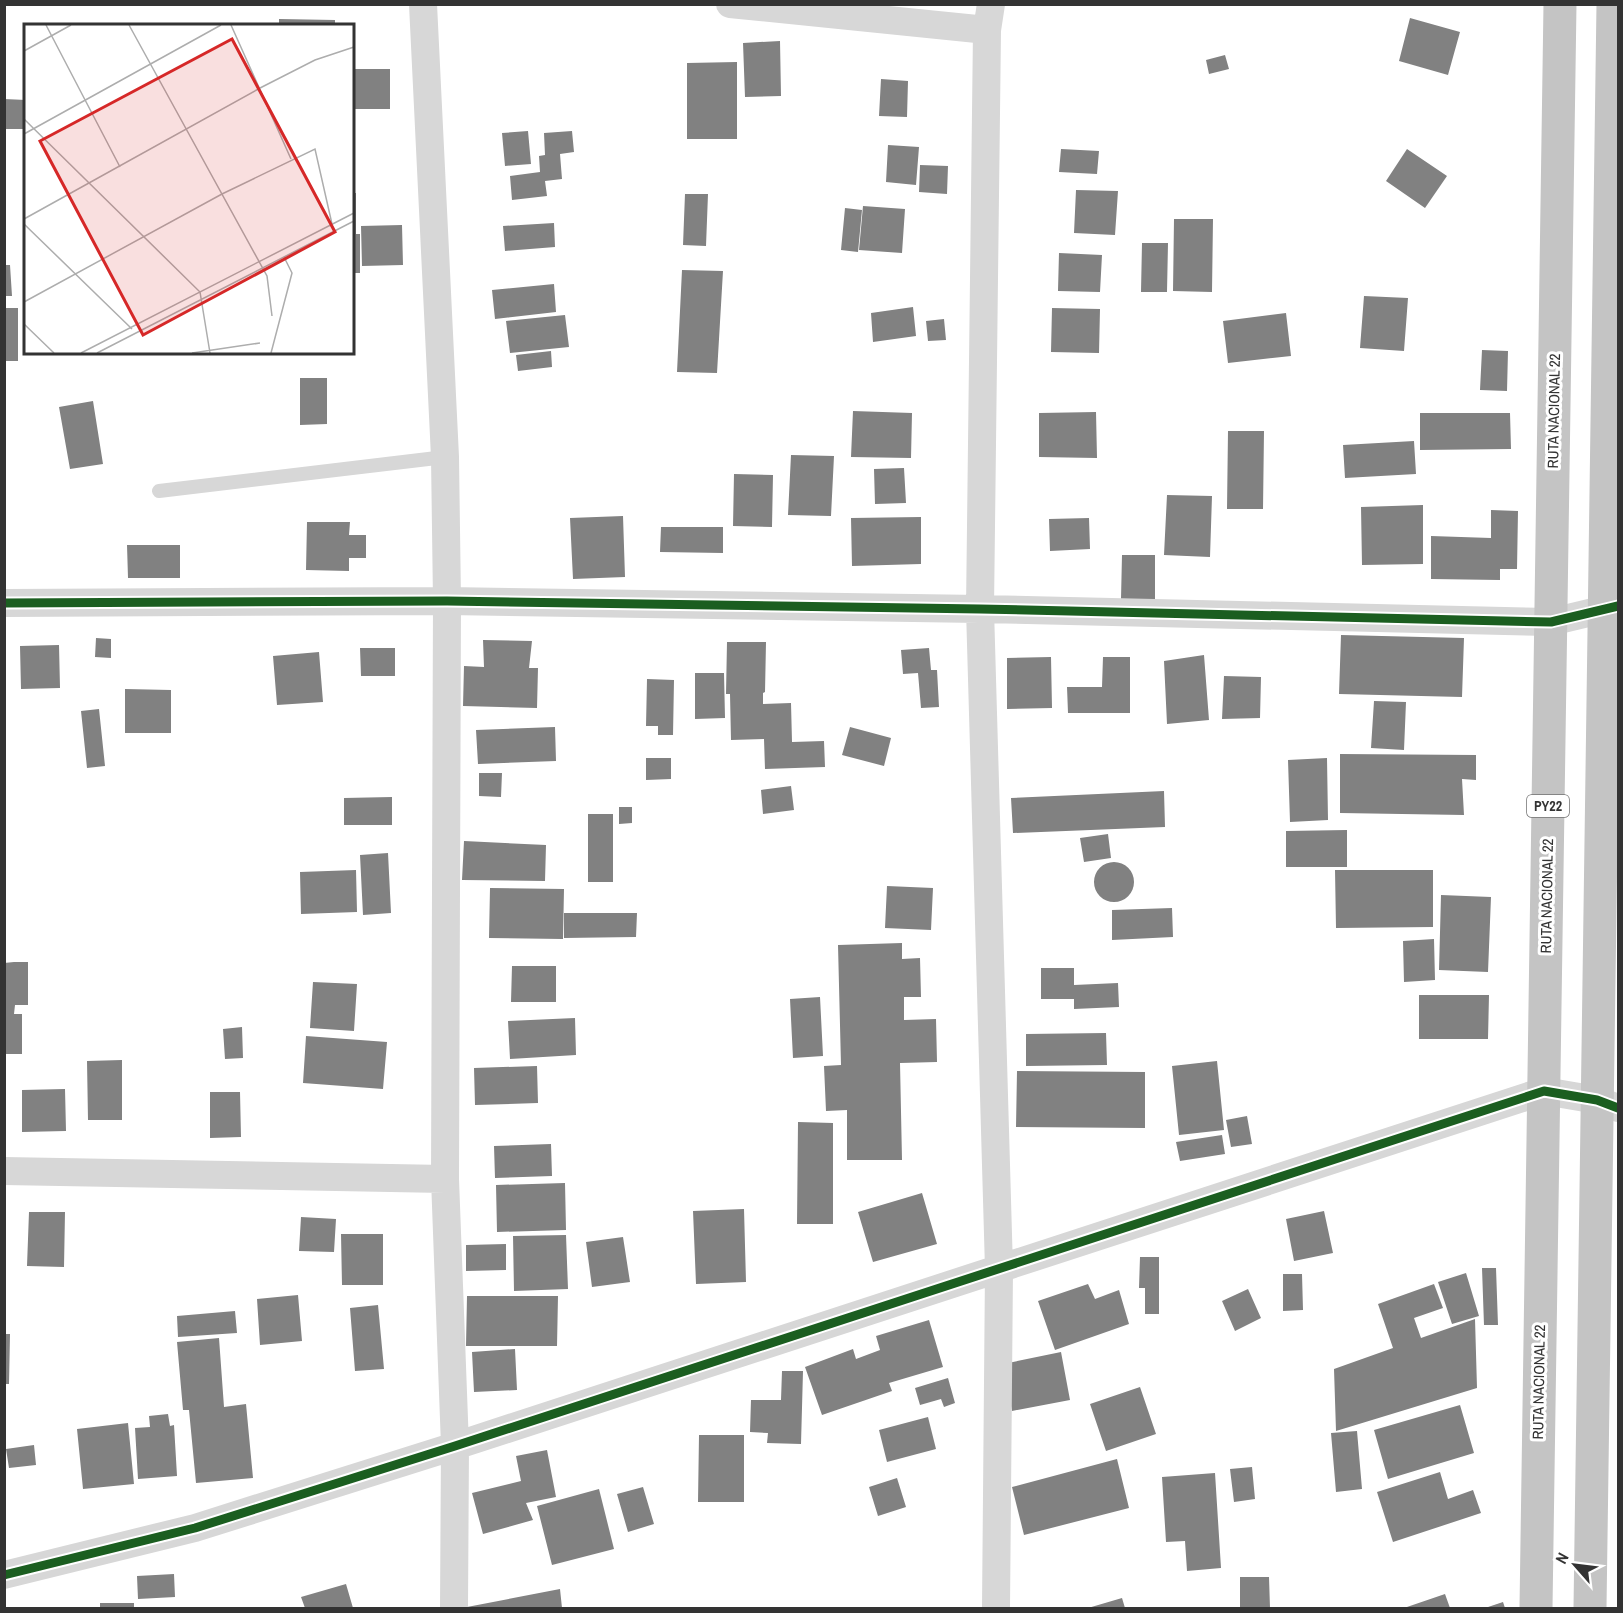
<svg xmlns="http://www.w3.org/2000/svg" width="1623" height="1613" font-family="'Archivo Narrow',sans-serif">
	<rect width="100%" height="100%" fill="#fff"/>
	<!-- building -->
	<path fill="#818181" d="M1410,18L1460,32L1448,75L1399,61Z
		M279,19L335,20V26H279Z
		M780,41L781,96L745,97L743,43Z
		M1225,55L1229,69L1209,74L1206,60Z
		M737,62V139H687V63Z
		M353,69H390V109H353Z
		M881,79L908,81L907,117L879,116Z
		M4,99L26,100V129H4Z
		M528,131L531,164L505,166L502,133Z
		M572,131L574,152L560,154L562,179L545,181L547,196L512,200L510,176L540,172L539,156L545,155L544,133Z
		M888,145L919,147L916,185L886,182Z
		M1061,149L1099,151L1097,174L1059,172Z
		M1407,149L1447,176L1425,208L1386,181Z
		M920,165L948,166L947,194L919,192Z
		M1076,190L1118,191L1115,235L1074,233Z
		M352,193H356V234H360V273H352Z
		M685,194H708L706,246L683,245Z
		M863,206L905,209L902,253L859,250Z
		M845,208L862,210L858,252L841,250Z
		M1174,219H1213L1212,292L1173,291Z
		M554,223L555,247L505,251L503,226Z
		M402,225L403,265L362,266L361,226Z
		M1142,243H1168L1167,292H1141Z
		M1059,253L1102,255L1100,292L1058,291Z
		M4,265H10L12,296H4Z
		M682,270L723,271L717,373L677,372Z
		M554,284L556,312L495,319L492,290Z
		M1364,296L1408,298L1404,351L1360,348Z
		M913,307L916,336L873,342L871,313Z
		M4,308H18V361H4Z
		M1052,308L1100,309L1099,353L1051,352Z
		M1286,313L1291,356L1228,363L1223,321Z
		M565,315L569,347L510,353L506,321Z
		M944,319L946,340L928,341L926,321Z
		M1482,350L1508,351L1507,391L1480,390Z
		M551,351L552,367L518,371L516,355Z
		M300,378H327V424L300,425Z
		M93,401L103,464L70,469L59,407Z
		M853,411L912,413L911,458L851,457Z
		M1096,412L1097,458L1039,457V413Z
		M1420,413H1510L1511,449L1420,450Z
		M1228,431H1264L1263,509H1227Z
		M1414,441L1416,474L1345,478L1343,445Z
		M791,455L834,456L831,516L788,515Z
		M904,468L906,503L875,504L874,469Z
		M734,474L773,475L772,527L733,526Z
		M1167,495L1212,496L1210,557L1164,555Z
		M1423,505V564L1362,565L1361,507Z
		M1491,510L1518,511L1517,569H1500V580L1431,579V536L1491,538Z
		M623,516L625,577L573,579L570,518Z
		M921,517V564L852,566L851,518Z
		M1089,518L1090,549L1050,551L1049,519Z
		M307,522H350L349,535H366V558H349V571L306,570Z
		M661,527H723V553L660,552Z
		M127,545H180V578H128Z
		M1122,555H1155V599H1121Z
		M1341,635L1464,638L1462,697L1339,694Z
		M96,638L111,639V658L95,657Z
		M483,640L532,641L529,668H538L537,708L463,706L464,666L484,667Z
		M727,642H766L765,692L763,693V704L791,703L792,742L824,741L825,767L765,769L764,739L731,740L730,694H726Z
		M59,645L60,688L21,689L20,646Z
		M360,648H395V676H361Z
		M929,648L931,670H937L939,707L921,708L918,673L903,674L901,650Z
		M319,652L323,702L277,705L273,656Z
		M1204,655L1209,720L1167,724L1164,661Z
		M1051,657L1052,708L1007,709V658Z
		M1103,657H1130V713H1068L1067,687H1102Z
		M695,673H724L725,718L695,719Z
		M1224,676L1261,677L1260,718L1222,719Z
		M647,679L674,680L673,735H658V726H646Z
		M125,689L171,690V733H125Z
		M1374,701L1406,702L1404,750L1371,748Z
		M99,709L105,766L87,768L81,711Z
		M555,727L556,761L478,764L476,730Z
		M850,727L891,738L884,766L842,755Z
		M1340,754L1476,755V780L1462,779L1464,815L1340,813Z
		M646,758H671V779L646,780Z
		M1327,758L1328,820L1290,822L1288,760Z
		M479,773H502L501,797L479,796Z
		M791,786L794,810L763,814L761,790Z
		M1164,791L1165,827L1013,833L1011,798Z
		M392,797V825H344V798Z
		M619,807H632V823L619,824Z
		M588,814H613V882H588Z
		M1347,830V867H1286V831Z
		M1108,834L1111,858L1084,862L1080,838Z
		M464,841L546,845L545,881L462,880Z
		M388,853L391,913L363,915L360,855Z
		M1094 882a20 20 0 1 1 40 0a20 20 0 1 1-40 0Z
		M356,870L357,912L301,914L300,872Z
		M1335,870H1433V927L1336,928Z
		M887,886L933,888L931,930L885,928Z
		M490,888L564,889L563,939L489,938Z
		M1441,895L1491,897L1488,972L1439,970Z
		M1172,908L1173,937L1112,940V910Z
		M564,913H637L636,937L564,938Z
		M1434,939L1435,980L1404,982L1403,941Z
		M902,943V959L920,958L921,997H904V1020L936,1019L937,1062L900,1063L902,1160H847V1110L826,1111L824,1066L841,1065L838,945Z
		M14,962H28V1005H15L14,1014H22V1054H4V963Z
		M512,966H556V1002H511Z
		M1041,968H1074V985L1118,983L1119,1007L1074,1009V999H1041Z
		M313,982L357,984L354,1031L310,1028Z
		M1419,995H1489L1488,1039H1419Z
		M820,997L823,1056L793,1058L790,999Z
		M575,1018L576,1055L510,1059L508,1021Z
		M242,1027L243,1058L225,1059L223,1029Z
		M1106,1033L1107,1065L1026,1066V1034Z
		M306,1036L387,1042L383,1089L303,1083Z
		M122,1060V1120H88L87,1061Z
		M1217,1061L1224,1130L1179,1135L1172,1066Z
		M537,1066L538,1103L475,1105L474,1068Z
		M1017,1071L1145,1072V1128L1016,1127Z
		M65,1089L66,1131L22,1132V1090Z
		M210,1092H240L241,1137L210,1138Z
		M1247,1116L1252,1144L1231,1147L1226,1120Z
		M798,1122L833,1123V1224H797Z
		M1222,1135L1225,1154L1180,1161L1176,1142Z
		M551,1144L552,1176L495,1178L494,1146Z
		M565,1183L566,1230L497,1232L496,1185Z
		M922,1193L937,1244L873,1262L858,1212Z
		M744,1209L746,1282L696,1284L693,1211Z
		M1324,1211L1333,1253L1294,1261L1286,1219Z
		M29,1212H65L64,1267L27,1266Z
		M301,1217L336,1219L334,1252L299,1251Z
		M341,1234H383V1285H342Z
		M566,1235L568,1289L514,1291L513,1236Z
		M623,1237L630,1282L592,1287L586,1242Z
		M506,1244V1270L466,1271V1245Z
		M1140,1257H1159V1314H1145V1288H1139Z
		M1482,1268H1496L1498,1325H1484Z
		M1466,1273L1479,1316L1452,1324L1438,1282Z
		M1283,1274H1302L1303,1310L1283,1311Z
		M1088,1284L1095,1299L1119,1290L1129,1324L1055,1350L1038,1301Z
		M1434,1284L1443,1308L1414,1318L1421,1338L1475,1319L1477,1388L1336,1431L1334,1369L1393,1348L1378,1304Z
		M1248,1289L1261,1318L1235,1331L1222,1301Z
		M298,1295L302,1341L260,1345L257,1299Z
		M467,1296H558L557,1346H466Z
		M378,1305L384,1369L355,1371L350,1308Z
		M235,1311L237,1333L178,1337L177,1316Z
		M929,1320L943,1367L889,1383L892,1391L822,1415L805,1367L853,1349L856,1359L880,1350L876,1336Z
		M4,1334H10L9,1384H4Z
		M219,1338L224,1407L246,1404L253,1478L196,1483L189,1410H183L177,1342Z
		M515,1349L517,1390L474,1392L472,1352Z
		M1061,1352L1070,1400L1012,1411L1003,1364Z
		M782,1371H803L801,1444L767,1443L768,1433L750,1432L751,1400H781Z
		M948,1378L955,1403L944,1407L941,1399L920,1405L915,1388Z
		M1140,1387L1156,1434L1106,1451L1090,1404Z
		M1460,1405L1474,1453L1388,1479L1374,1430Z
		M168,1414L170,1426L174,1425L177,1476L138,1479L135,1428L150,1427L149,1416Z
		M928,1417L936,1449L887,1462L879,1430Z
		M128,1423L134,1484L83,1489L77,1429Z
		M1357,1431L1362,1489L1336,1492L1331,1433Z
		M699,1435H744V1502H698Z
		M34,1445L36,1465L9,1468L6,1449Z
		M547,1450L556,1497L526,1503L533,1520L483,1534L472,1493L521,1481L516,1456Z
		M1117,1459L1129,1508L1024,1535L1012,1487Z
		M1252,1467L1255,1499L1234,1502L1230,1469Z
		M1440,1472L1448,1499L1473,1490L1481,1513L1393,1542L1377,1492Z
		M1215,1473L1221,1568L1187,1571L1185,1541L1166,1542L1162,1477Z
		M897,1478L906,1507L878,1516L869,1487Z
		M643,1487L654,1524L628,1532L617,1494Z
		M599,1489L614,1549L552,1565L537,1506Z
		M174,1574L175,1597L138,1599L137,1576Z
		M1240,1577H1269L1270,1608H1240Z
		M346,1584L353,1608H305L301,1597Z
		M560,1589L562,1608H467V1607Z
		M1445,1594L1450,1608H1404Z
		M1122,1598L1125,1608H1088Z
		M1503,1602L1505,1608H1485Z
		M100,1603H134V1608H100Z"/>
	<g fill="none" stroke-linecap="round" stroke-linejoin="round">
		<!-- lane -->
		<path stroke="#d7d7d7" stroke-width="14" d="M159,491L445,457"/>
		<!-- street -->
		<path stroke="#d7d7d7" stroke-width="28" d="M423,4L445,457L447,601L445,1179L455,1446L454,1608
			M730,4L987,30
			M991,4L987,30L980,609L999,1269L996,1608
			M4,603L447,601L980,609L1551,622L1618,606
			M4,1171L445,1179
			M4,1575L195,1528L455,1446L1544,1091L1597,1100L1618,1108"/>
		<!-- highway -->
		<path stroke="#c4c4c4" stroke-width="33" d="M1536,1608L1560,4
			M1590,1608L1613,4"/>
		<!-- cycleway casing -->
		<g stroke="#fff" stroke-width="13">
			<path id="cycleway" d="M4,603L447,601L980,609L1551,622L1618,606
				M4,1575L195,1528L455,1446L1544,1091L1597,1100L1618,1108"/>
		</g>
		<!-- cycleway -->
		<use href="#cycleway" stroke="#1b5e20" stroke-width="9"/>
	</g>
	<g text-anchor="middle" stroke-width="6" stroke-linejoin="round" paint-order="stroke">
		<!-- shield labels -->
		<rect fill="#fff" stroke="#707070" stroke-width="1.5" x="1527" y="795" width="42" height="22" rx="4.5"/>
		<g font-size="14" font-weight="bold" fill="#333">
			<text x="1548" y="811">PY22</text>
		</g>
		<!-- street labels -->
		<g font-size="15" fill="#333" stroke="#fff">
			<text transform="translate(1554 411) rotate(-89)" y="5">RUTA NACIONAL 22</text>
			<text transform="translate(1547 896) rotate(-89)" y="5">RUTA NACIONAL 22</text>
			<text transform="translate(1539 1382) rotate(-89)" y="5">RUTA NACIONAL 22</text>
		</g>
	</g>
	<!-- overview -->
	<g transform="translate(24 24)">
		<rect width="330" height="330" fill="#fff"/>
		<path fill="none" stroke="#adadad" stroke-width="1.5" d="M22,1L96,143M105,1L243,252L248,292M207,1L267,135M0,27L47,1M0,95L176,268L186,329M0,110L197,1M0,195L238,63L291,36L330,23M0,200L108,305M0,278L198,170L291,125L308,200M0,300L30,329M57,329L330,189M73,329L330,197M168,329L236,319M247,329L268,249L260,233"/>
		<path fill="#d62828" fill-opacity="0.15" stroke="#d62828" stroke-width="3" d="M208,15L311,208L119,311L16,117Z"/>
		<rect width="330" height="330" fill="none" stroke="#333" stroke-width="3"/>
	</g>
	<!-- border -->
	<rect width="1623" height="1613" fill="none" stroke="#333333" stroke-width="12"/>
	<!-- north arrow -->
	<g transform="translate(1575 1565) rotate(298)" stroke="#ffffff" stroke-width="4.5" paint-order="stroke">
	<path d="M0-4.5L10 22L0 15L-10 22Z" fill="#333333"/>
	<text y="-9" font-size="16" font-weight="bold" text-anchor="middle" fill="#333333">N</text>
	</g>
</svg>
